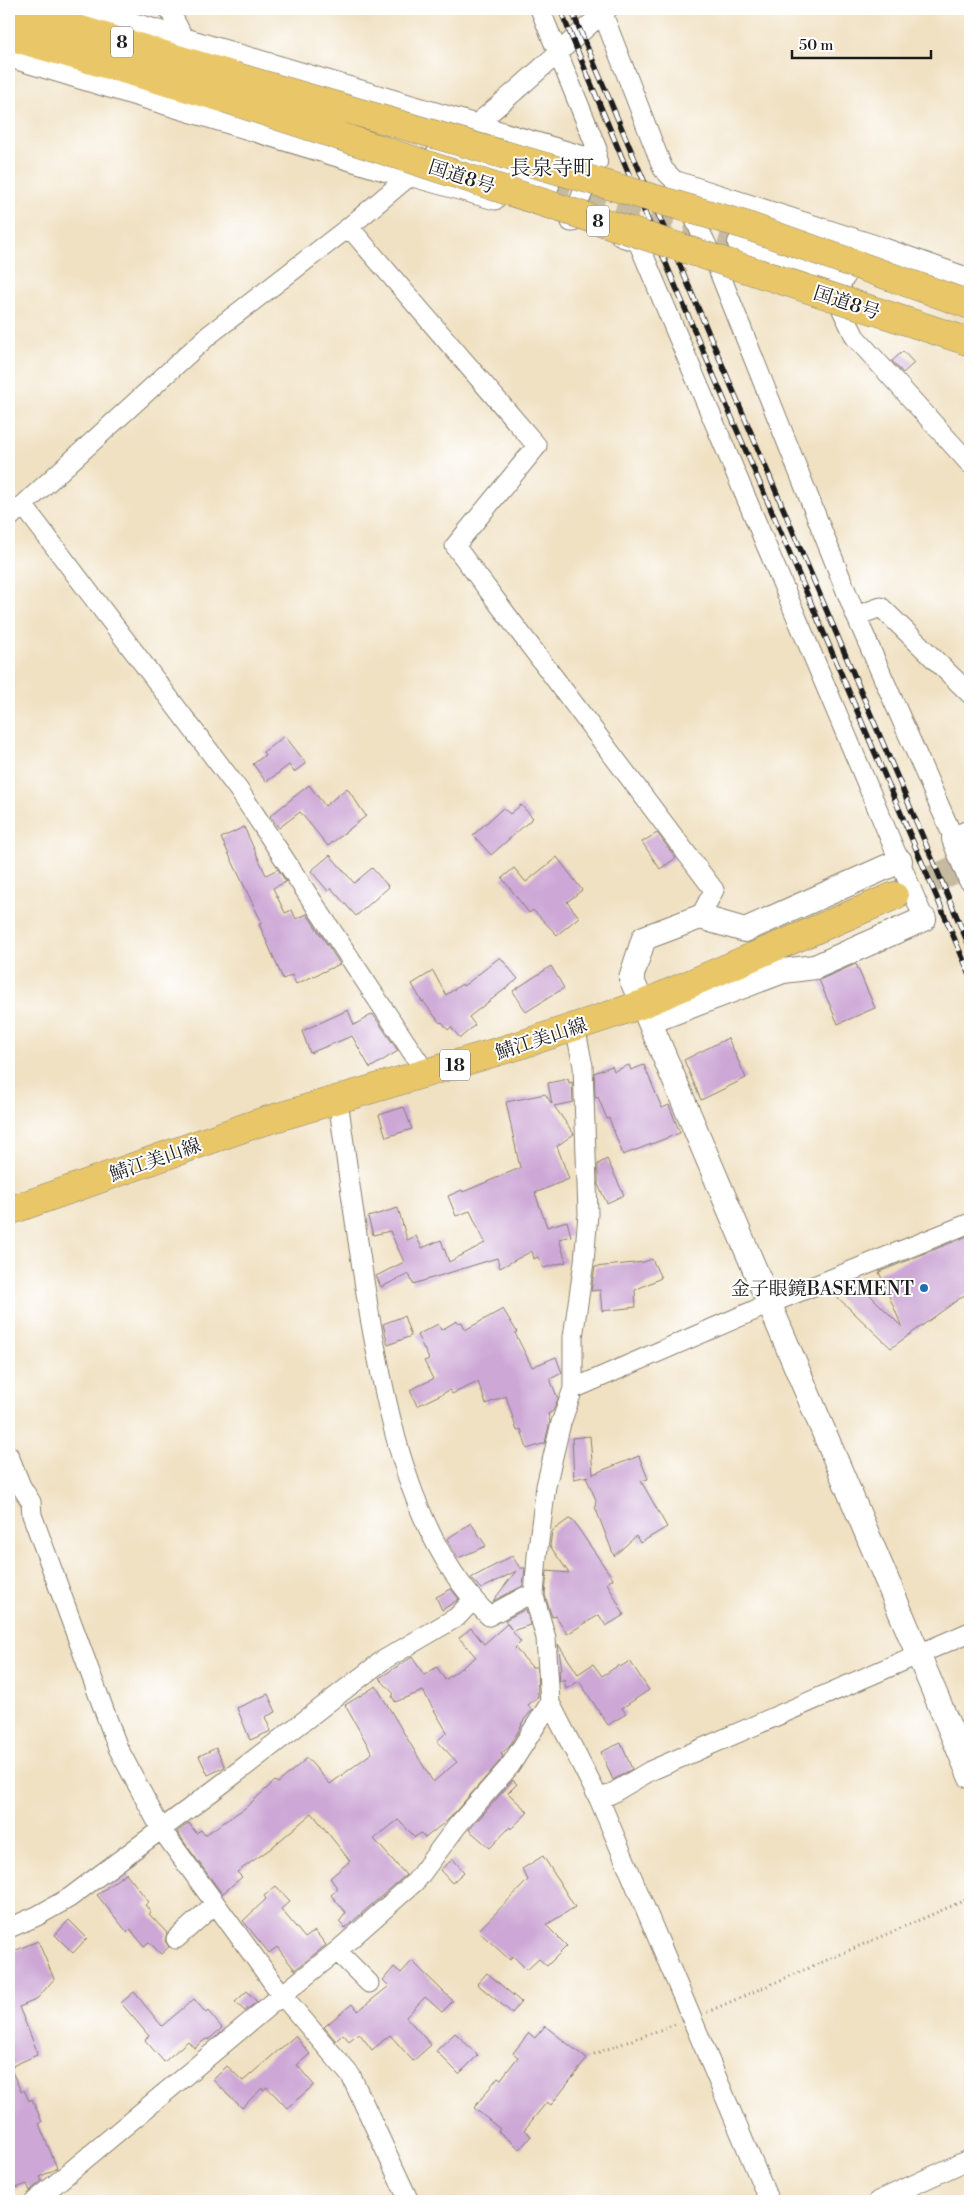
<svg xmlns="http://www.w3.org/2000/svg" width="979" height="2210" font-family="'Libre Bodoni','Noto Serif JP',serif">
	<rect width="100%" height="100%" fill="#fff"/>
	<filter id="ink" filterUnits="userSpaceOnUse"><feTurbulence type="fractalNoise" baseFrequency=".02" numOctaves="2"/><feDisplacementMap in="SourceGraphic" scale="10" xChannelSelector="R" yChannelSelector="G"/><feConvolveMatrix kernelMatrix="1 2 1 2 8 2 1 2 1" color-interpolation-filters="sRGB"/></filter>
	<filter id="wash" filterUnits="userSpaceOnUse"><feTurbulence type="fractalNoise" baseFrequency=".0096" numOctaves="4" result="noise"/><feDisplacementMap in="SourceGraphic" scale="20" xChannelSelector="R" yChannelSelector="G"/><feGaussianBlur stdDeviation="1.12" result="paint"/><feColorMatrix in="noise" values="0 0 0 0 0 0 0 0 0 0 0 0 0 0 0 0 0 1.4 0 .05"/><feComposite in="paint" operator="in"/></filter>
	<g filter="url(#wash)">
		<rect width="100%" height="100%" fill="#f0e1c2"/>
		<g id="blocks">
			<!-- building -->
			<path fill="#cda8d6" d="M903,351L914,363L903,373L892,361Z
				M285,736L306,763L294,772L289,765L266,782L253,764L265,755L263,752Z
				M309,785L325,806L347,788L366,816L328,846L300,812L279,828L270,816Z
				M521,805L533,818L491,855L473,835L503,808L510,814Z
				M244,827L266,875L278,869L286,882L273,888L285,913L292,910L296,919L307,914L340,964L296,984L292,975L283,979L259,924L262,923L221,838Z
				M657,833L676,858L660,869L642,842Z
				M330,855L354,883L372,868L389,887L356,916L331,888L328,891L311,871Z
				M557,857L582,890L567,902L579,917L557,935L533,910L529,913L502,878L514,868L526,882Z
				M500,957L518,979L469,1017L475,1025L460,1038L451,1027L448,1030L442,1022L440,1023L423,1001L422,1002L412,984L433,971L446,995L462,984L463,986L469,982Z
				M856,964L875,1008L838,1024L819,980Z
				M551,966L564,988L526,1012L513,991Z
				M348,1010L354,1025L373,1014L398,1051L370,1068L352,1036L310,1053L302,1031Z
				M728,1038L746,1078L701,1100L684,1060Z
				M629,1065L631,1070L644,1065L662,1108L669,1105L680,1133L623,1155L609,1118L607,1119L598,1097L595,1098L594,1073L612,1066L614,1071Z
				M568,1079L569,1083L572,1082L573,1102L554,1106L574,1134L557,1146L569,1179L535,1193L547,1227L567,1221L571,1236L559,1239L566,1262L543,1268L538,1257L534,1259L532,1251L500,1268L497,1258L413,1284L409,1274L381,1287L376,1276L404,1262L390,1231L373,1235L368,1217L398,1208L407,1240L416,1236L422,1248L441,1240L449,1262L485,1243L470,1211L456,1216L448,1196L462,1190L463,1192L520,1168L506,1102L545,1094L552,1104L548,1083Z
				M404,1107L412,1129L386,1137L379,1115Z
				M607,1159L624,1195L607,1203L598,1185V1164Z
				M970,1235V1291L891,1348L833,1293L857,1282L902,1327L879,1272Z
				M652,1259L661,1278L635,1290L636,1307L602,1311L600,1290L591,1291L595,1267L644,1262Z
				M503,1309L517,1332L515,1333L532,1367L556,1357L562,1373L550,1379L558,1399L553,1411L548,1414L550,1421L545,1443L527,1449L521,1429L517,1431L506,1396L486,1404L478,1382L452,1394L450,1390L417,1406L410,1390L433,1379L424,1361L429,1359L417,1335L438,1324L441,1330L457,1321L458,1323L462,1322L465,1330Z
				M404,1316L411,1336L388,1345L383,1324Z
				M590,1436L593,1474L639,1456L648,1479L641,1481L667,1527L640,1543L636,1536L614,1556L595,1507L596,1500L586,1477L588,1476L574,1479L572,1438Z
				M569,1519L573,1521L613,1579L607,1583L624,1615L606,1626L599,1615L567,1634L556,1616L552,1617L545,1595L547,1571L569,1573L550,1546L552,1531Z
				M471,1523L486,1546L458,1558L447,1539Z
				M512,1556L520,1568H525L523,1586L493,1601L516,1571L481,1589L471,1578Z
				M451,1589L459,1599L442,1610L436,1597Z
				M526,1609L530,1625L512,1631L521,1642L515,1648L532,1667H537L538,1697L528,1705L532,1710L521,1724L522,1725L509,1747L501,1754L503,1756L499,1762L449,1819L425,1838L421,1833L415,1837L398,1820L374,1839L406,1875L345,1928L339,1922L346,1913L331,1895L338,1889L330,1878L350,1861L312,1813L270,1849L237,1872L242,1877L222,1894L177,1832L189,1823L196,1833L201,1830L205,1835L245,1808L275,1781L278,1783L307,1758L330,1784L372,1753L345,1705L376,1686L433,1782L457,1762L437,1741L447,1732L423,1691L395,1702L392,1696L394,1694L379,1678L412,1657L424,1675L437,1667L445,1680L476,1657L459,1638L471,1628L484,1644L507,1624L511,1629L505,1620Z
				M558,1644L578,1674L593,1664L602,1676L619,1665L620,1667L630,1661L649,1690L622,1708L626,1714L608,1725L579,1681L566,1689L564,1679L560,1682L559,1670H562Z
				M268,1694L276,1712L265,1717L271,1731L250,1740L237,1708Z
				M621,1743L632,1769L613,1780L601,1752Z
				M216,1748L225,1767L208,1775L199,1756Z
				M513,1780L517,1784L508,1793L528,1812L511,1829L510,1827L490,1848L469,1830Z
				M543,1856L575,1907L546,1925L567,1946L547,1966L539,1959L527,1970L513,1956L510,1960L478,1931L528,1880L522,1869Z
				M453,1859L464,1872L452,1883L440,1870Z
				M126,1873L149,1902L145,1905L151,1912L149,1914L167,1933L165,1941L169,1947L161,1954L149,1942L144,1946L130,1929L127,1932L97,1895Z
				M276,1886L290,1901L281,1909L305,1938L315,1931L326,1945L295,1970L277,1947L269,1953L243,1921L266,1899L264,1896Z
				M69,1920L87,1938L73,1953L55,1935Z
				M38,1941L54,1979L36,2000L19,2007L37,2051L36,2052L37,2055L10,2067L21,2092L24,2090L29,2101L32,2099L42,2122L39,2124L57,2168L40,2177L42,2181L30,2191L27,2184L13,2189L9,2179V1953Z
				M412,1961L453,2001L442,2012L425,1997L406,2017L431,2045L413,2061L390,2035L372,2050L359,2033L349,2041L343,2034L336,2041L324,2027L352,2004L358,2011L389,1986L383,1980L394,1967L401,1973Z
				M487,1973L521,2002L512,2013L477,1984Z
				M247,1991L257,2002L245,2011L235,2002Z
				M134,1992L162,2026L194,1999L206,2013L208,2011L222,2028L208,2040L206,2039L194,2048L188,2041L164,2062L145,2040L149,2036L121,2003Z
				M545,2026L587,2059L551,2105L547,2102L524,2130L531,2136L520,2149L498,2131L500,2129L474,2108L498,2077L501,2079L518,2057L513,2053L529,2033L535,2038Z
				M455,2033L478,2055L459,2074L436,2051Z
				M295,2036L310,2054L297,2065L314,2085L287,2108L267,2087L263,2090L262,2088L242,2108L213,2080L227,2066L243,2081Z"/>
		</g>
	</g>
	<g filter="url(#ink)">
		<use href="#blocks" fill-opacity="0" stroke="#867e6f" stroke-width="1"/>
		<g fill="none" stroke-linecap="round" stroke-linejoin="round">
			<!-- tertiary-tunnel -->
			<path stroke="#c6baa1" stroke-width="24" stroke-dasharray="24 12" stroke-linecap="butt" d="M547,185L740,243"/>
			<!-- primary-tunnel -->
			<path stroke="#c6baa1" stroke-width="28" stroke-dasharray="28 14" stroke-linecap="butt" d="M894,896L970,863"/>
			<!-- minor casing -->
			<g stroke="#867e6f" stroke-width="21">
				<path id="minor" d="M169,9L184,39
					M540,9L597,149L595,162L571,222H573
					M601,9L663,169L678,184L718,269L856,616L954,839
					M466,132C516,94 560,49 608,9
					M409,176L495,200
					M349,227L537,446L455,546L714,890L700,917
					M621,237L638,242L924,919
					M842,290V310L855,337L970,464
					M23,505L238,789L426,1073
					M9,518L209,335L349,227L418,169
					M856,616L881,607L970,694
					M575,1027L583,1066L588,1214L584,1262L573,1337V1389L561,1423L546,1486L537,1556L534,1596L546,1638L550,1703L599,1799L769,2201
					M338,1100C348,1173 358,1246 370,1318C389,1420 412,1541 489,1616L524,1597L534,1596
					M573,1389L769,1304L970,1223
					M9,1456L21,1486L31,1502L32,1515L118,1748L161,1829L282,1995L351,2076L409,2201
					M599,1799L611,1794L650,1771L970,1632
					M9,1928L37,1916L69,1898L218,1787L382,1661L457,1617L473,1600
					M176,1939L215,1904
					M337,1951L369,1983
					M35,2201L282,1995L337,1951L416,1881L457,1826L510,1766L550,1703
					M878,2201L970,2159"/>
			</g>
			<!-- tertiary casing -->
			<g stroke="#867e6f" stroke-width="26">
				<path id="tertiary" d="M79,9L595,162
					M9,55L409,176
					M439,153L547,185
					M678,184L883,250L970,281
					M740,243L843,276
					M970,832L954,839L970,878
					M900,861L745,930L700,917L644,938L631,978L970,1776
					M651,1021L783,971L815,967L924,919"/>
			</g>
			<!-- primary casing -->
			<g stroke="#867e6f" stroke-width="29">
				<path id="primary" d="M9,1211L255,1124L520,1045L643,1004L894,896"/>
			</g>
			<!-- trunk casing -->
			<g stroke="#867e6f" stroke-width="29">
				<path id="trunk" d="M11,9L234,76
					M9,36L226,99"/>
			</g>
			<!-- path -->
			<path stroke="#867e6f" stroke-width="3" stroke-dasharray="1 4" stroke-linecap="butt" d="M707,2012L970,1898
				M594,2054L676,2024"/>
			<!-- minor -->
			<use href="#minor" stroke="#fff" stroke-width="19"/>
			<!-- tertiary -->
			<use href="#tertiary" stroke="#fff" stroke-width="24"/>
			<!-- primary -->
			<use href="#primary" stroke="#e9c769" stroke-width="28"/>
			<!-- trunk -->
			<use href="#trunk" stroke="#e9c769" stroke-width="28"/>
			<!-- rail casing -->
			<g stroke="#1c1c1c" stroke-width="5.5">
				<path id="rail" d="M560,9L675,285L970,975
					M571,9L970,948"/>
			</g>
			<!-- rail -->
			<use href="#rail" stroke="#fff" stroke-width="4" stroke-dasharray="11" stroke-linecap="butt"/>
			<!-- trunk-bridge casing -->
			<g stroke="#867e6f" stroke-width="29" stroke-linecap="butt">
				<path id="trunk-bridge" d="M234,76L745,225L970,305
					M226,99L970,342"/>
			</g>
			<!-- trunk-bridge -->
			<use href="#trunk-bridge" stroke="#e9c769" stroke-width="28"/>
		</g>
	</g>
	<!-- markers -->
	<circle fill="#1f6fb2" stroke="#fff" stroke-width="2" cx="924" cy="1288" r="5"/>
	<g text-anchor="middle" stroke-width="4" stroke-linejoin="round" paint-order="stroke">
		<!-- shield labels -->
		<g fill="#fff" stroke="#606060" stroke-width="1">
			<rect x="111" y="26.5" width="22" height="31" rx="4"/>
			<rect x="587" y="205.5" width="22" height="31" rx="4"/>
			<rect x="440" y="1049.5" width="30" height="31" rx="4"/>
		</g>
		<g font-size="18" font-weight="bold" fill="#1c1c1c">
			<text x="122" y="48">8</text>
			<text x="598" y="227">8</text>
			<text x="455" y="1071">18</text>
		</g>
		<!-- street labels -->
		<g font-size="19" fill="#1c1c1c" stroke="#fff">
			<text transform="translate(462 176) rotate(18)" y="7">国道8号</text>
			<text transform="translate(847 302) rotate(18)" y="7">国道8号</text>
			<text transform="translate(541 1038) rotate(-18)" y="7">鯖江美山線</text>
			<text transform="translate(155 1159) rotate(-19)" y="7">鯖江美山線</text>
		</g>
		<!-- poi labels -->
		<g font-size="19" fill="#1c1c1c" stroke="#fff" text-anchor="end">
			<text x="914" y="1295">金子眼鏡BASEMENT</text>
		</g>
		<!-- quarter labels -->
		<g font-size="21" fill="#1c1c1c" stroke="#fff">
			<text x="552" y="175">長泉寺町</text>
		</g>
	</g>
	<!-- margin -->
	<rect width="979" height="2210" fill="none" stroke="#fff" stroke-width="30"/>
	<!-- scale -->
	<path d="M792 50v8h139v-8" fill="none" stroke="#1c1c1c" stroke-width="2.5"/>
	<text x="799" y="50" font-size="15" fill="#1c1c1c" stroke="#ffffff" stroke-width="4" paint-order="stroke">50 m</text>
</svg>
